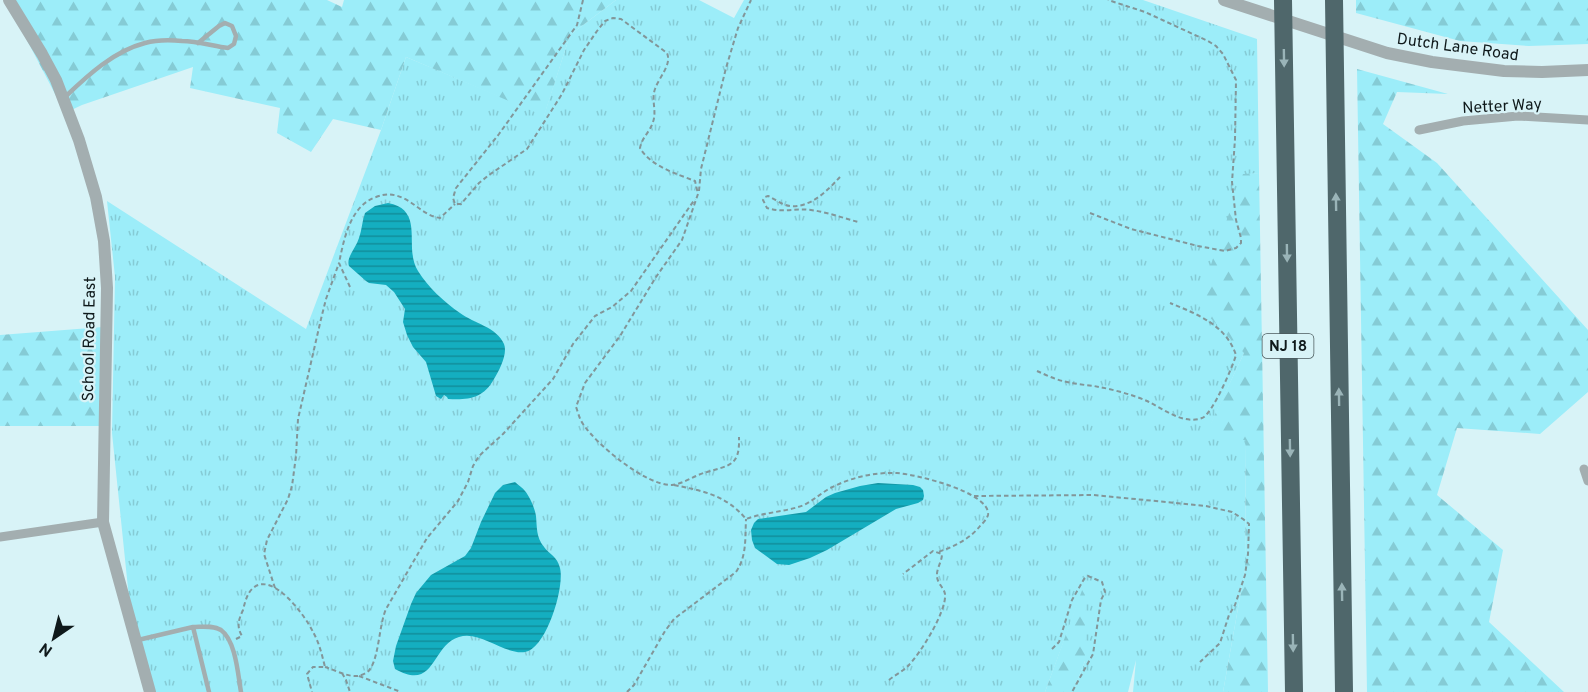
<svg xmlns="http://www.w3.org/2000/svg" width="1588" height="692" font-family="Overpass,sans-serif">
	<defs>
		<pattern id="grass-tufts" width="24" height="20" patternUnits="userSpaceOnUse" patternTransform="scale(1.5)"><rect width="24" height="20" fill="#9cedf9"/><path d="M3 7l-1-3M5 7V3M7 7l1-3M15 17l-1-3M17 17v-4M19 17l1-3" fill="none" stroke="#85cbd5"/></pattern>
		<pattern id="forest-firs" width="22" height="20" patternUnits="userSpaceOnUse" patternTransform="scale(1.5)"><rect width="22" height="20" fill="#9cedf9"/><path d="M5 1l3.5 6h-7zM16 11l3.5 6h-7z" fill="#85cbd5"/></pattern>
		<pattern id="water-rules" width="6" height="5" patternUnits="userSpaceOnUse" patternTransform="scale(1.5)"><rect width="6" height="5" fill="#14aec0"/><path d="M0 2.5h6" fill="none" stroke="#118d9b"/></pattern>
	</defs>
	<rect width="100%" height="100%" fill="#d8f3f7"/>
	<!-- grass -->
	<path fill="url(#grass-tufts)" d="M616,0H699L734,18L744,0H1143L1257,39L1259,173L1243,175L1244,353L1211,424L1246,440L1245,569L1223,692H1133L1136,660L1128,692H1073L1085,661V584L1045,692H147L129,598L112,433L115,277L107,201L306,329L381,130L406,57L544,115L570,35Z"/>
	<!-- forest -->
	<path fill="url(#forest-firs)" d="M6,0H327L342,7L344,0H616L570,35L544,116L406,57L381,130L333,119L311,152L277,133L280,108L190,88L193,67L82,105L65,113Z
		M1356,0H1588V44L1529,46L1460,41L1356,13Z
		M1357,69L1448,94L1397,92L1383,124L1437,163L1588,330V392L1540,434L1457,428L1437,495L1503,550L1489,622L1564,692H1367Z
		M1259,173L1268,692H1223L1245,569L1246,441L1210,425L1244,353L1197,304L1243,174Z
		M103,327L100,426H0V335Z
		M1085,582V661L1073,692H1045Z"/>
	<!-- water -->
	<path fill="url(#water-rules)" d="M388,203C426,210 403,248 418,271C428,287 444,302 460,313C473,323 497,327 504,344C508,354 499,371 494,379C483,399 468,400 448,399L447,397L444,395L441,399L436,396L426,362L413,347L407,335L403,322L405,309L394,292L386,285L369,283L366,281L349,266C346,257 356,248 359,238C362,230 362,221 365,213L375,206Z
		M515,482C518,485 523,488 525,491C530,497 535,509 536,516C537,527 536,537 544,547C550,555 557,556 560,568C565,587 546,649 525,652C504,655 480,630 459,637C431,645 436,692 395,669L393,661L396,646L411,604L416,593L431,575L465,556L471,548L481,522L495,493L503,485Z
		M878,483L913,485L920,487L923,490L924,496L923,500L918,503L896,509L827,550L810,558L789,565L777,564L755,548L752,540L751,530L754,523L758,519L806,512L826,497L835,493L860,486Z"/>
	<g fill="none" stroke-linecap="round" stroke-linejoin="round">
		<!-- path -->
		<path stroke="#829699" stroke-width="2" stroke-dasharray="4.5 3" stroke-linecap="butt" d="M583,0L577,25L499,134L456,188L453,198L455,204H461L479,183L489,175L527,149L562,94L584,50L597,31L605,21L613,18L621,19L667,53C672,65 659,77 655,89C651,100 657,111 653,122C650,132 642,137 640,148C650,166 677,174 695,181L698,194L682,240L656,277L620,336L585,383L576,407C578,412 579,418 583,424C596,444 646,486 672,485C683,484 695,475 707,472C730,465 740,466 739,437
			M840,177C828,190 811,208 790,206C782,205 775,199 768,196L765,197L763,200L767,208C782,213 796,208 811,210C827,212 843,218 858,222
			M699,191L701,169L726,68L738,28L751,0
			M1090,213L1131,229L1198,246L1225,251L1236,248L1241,243V238L1236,220L1232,182L1235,139L1236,80L1223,54L1216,46L1208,41L1145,12L1108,0
			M350,287L339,263C344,239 350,206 376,197C386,193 394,194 403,198C416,204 425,216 440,218L455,204
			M1037,371C1046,375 1056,380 1067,382C1076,384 1085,385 1094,386C1111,389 1131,394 1147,401C1164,409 1183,425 1202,418C1212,415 1233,366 1236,355C1226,325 1197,314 1170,303
			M674,485C703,491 726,495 746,519C765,512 786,512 804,505C812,501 819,495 827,490C848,478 873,472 897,473C914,474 991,492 988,515C987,519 983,523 980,526C970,539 953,547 938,552
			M974,496L1094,495L1206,506L1232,512L1243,519L1249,524L1248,554L1245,575L1235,605L1229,615L1220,643L1200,662
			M275,588L264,554L267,540L288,499L292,486L296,456L298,419L321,319L326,299L339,263
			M236,639L242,636C236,626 239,619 243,610C245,602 247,594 252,589C272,569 306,617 313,632C319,642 322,655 325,667H313L307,674L312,692
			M1052,649L1059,642L1072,600L1084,579L1088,576L1102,582L1105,592L1101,600L1093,654L1072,692
			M325,667C335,670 347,677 358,676C362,675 368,673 370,669C379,657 379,625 386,609L427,538L458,501L468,482L473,466L479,456L503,434L553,379L573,344L595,316L612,307L631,291L695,199
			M342,673L346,680L350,692
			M359,676L401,692
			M889,680C895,675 903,671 908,666C920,654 947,611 945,594C944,588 938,584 937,577C936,569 942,562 942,554L933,551L903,574
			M627,692L634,685L665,631L674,619L736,572C747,556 745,538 746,519"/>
		<!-- service -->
		<path stroke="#a3aeb0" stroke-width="4.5" d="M65,97C88,75 114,51 145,43C156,40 171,40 182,41C197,41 213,46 228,48L234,44L236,36L232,26L225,23L219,26L198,43
			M193,627C202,627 213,625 221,630C236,641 238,675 241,692
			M138,640L193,627L209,692"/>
		<!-- minor -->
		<path stroke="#a3aeb0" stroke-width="9" d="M1419,130L1463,121L1518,116L1588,120
			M1584,469L1588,481
			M0,537L103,522"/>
		<!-- tertiary -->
		<path stroke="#a3aeb0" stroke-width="12" d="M9,0L42,54L56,80L79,140L96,197L104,241L107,288L103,522L150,692
			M1224,0L1387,53L1432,62L1504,71L1542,72L1588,70"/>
		<!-- motorway -->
		<path stroke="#4f676b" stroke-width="18" d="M1283,0L1294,692
			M1334,0L1344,692"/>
	</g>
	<!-- one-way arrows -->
	<defs><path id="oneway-solid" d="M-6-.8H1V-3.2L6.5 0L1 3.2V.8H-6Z" transform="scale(1.5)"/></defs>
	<g fill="#9ab4b8">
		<use href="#oneway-solid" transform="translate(1284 58) rotate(89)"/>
		<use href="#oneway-solid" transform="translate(1336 202) rotate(-91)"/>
		<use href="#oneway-solid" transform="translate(1287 253) rotate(89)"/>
		<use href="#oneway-solid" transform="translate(1339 397) rotate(-91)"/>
		<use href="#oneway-solid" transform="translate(1290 448) rotate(89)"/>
		<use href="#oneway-solid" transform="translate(1342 592) rotate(-91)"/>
		<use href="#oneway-solid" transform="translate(1293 643) rotate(89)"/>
	</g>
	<g text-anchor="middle" stroke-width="4.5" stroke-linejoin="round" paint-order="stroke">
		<!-- shield labels -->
		<rect fill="#d8f3f7" stroke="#4b5a5d" stroke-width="1.5" x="1262.5" y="334" width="51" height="24" rx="4.5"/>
		<g font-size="15" font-weight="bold" fill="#0f191b">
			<text x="1288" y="351">NJ 18</text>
		</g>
		<!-- street labels -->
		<g font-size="16" fill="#0f191b" stroke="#d8f3f7">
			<text transform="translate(1458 46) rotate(8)" y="6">Dutch Lane Road</text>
			<text transform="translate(1502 105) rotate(-3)" y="6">Netter Way</text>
			<text transform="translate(88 339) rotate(-89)" y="6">School Road East</text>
		</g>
	</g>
	<!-- north arrow -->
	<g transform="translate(54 638) rotate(215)" stroke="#d8f3f7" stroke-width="4.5" paint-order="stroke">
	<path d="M0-4.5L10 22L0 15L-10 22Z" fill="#0f191b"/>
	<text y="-9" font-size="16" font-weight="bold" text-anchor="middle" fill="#0f191b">N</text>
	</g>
</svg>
